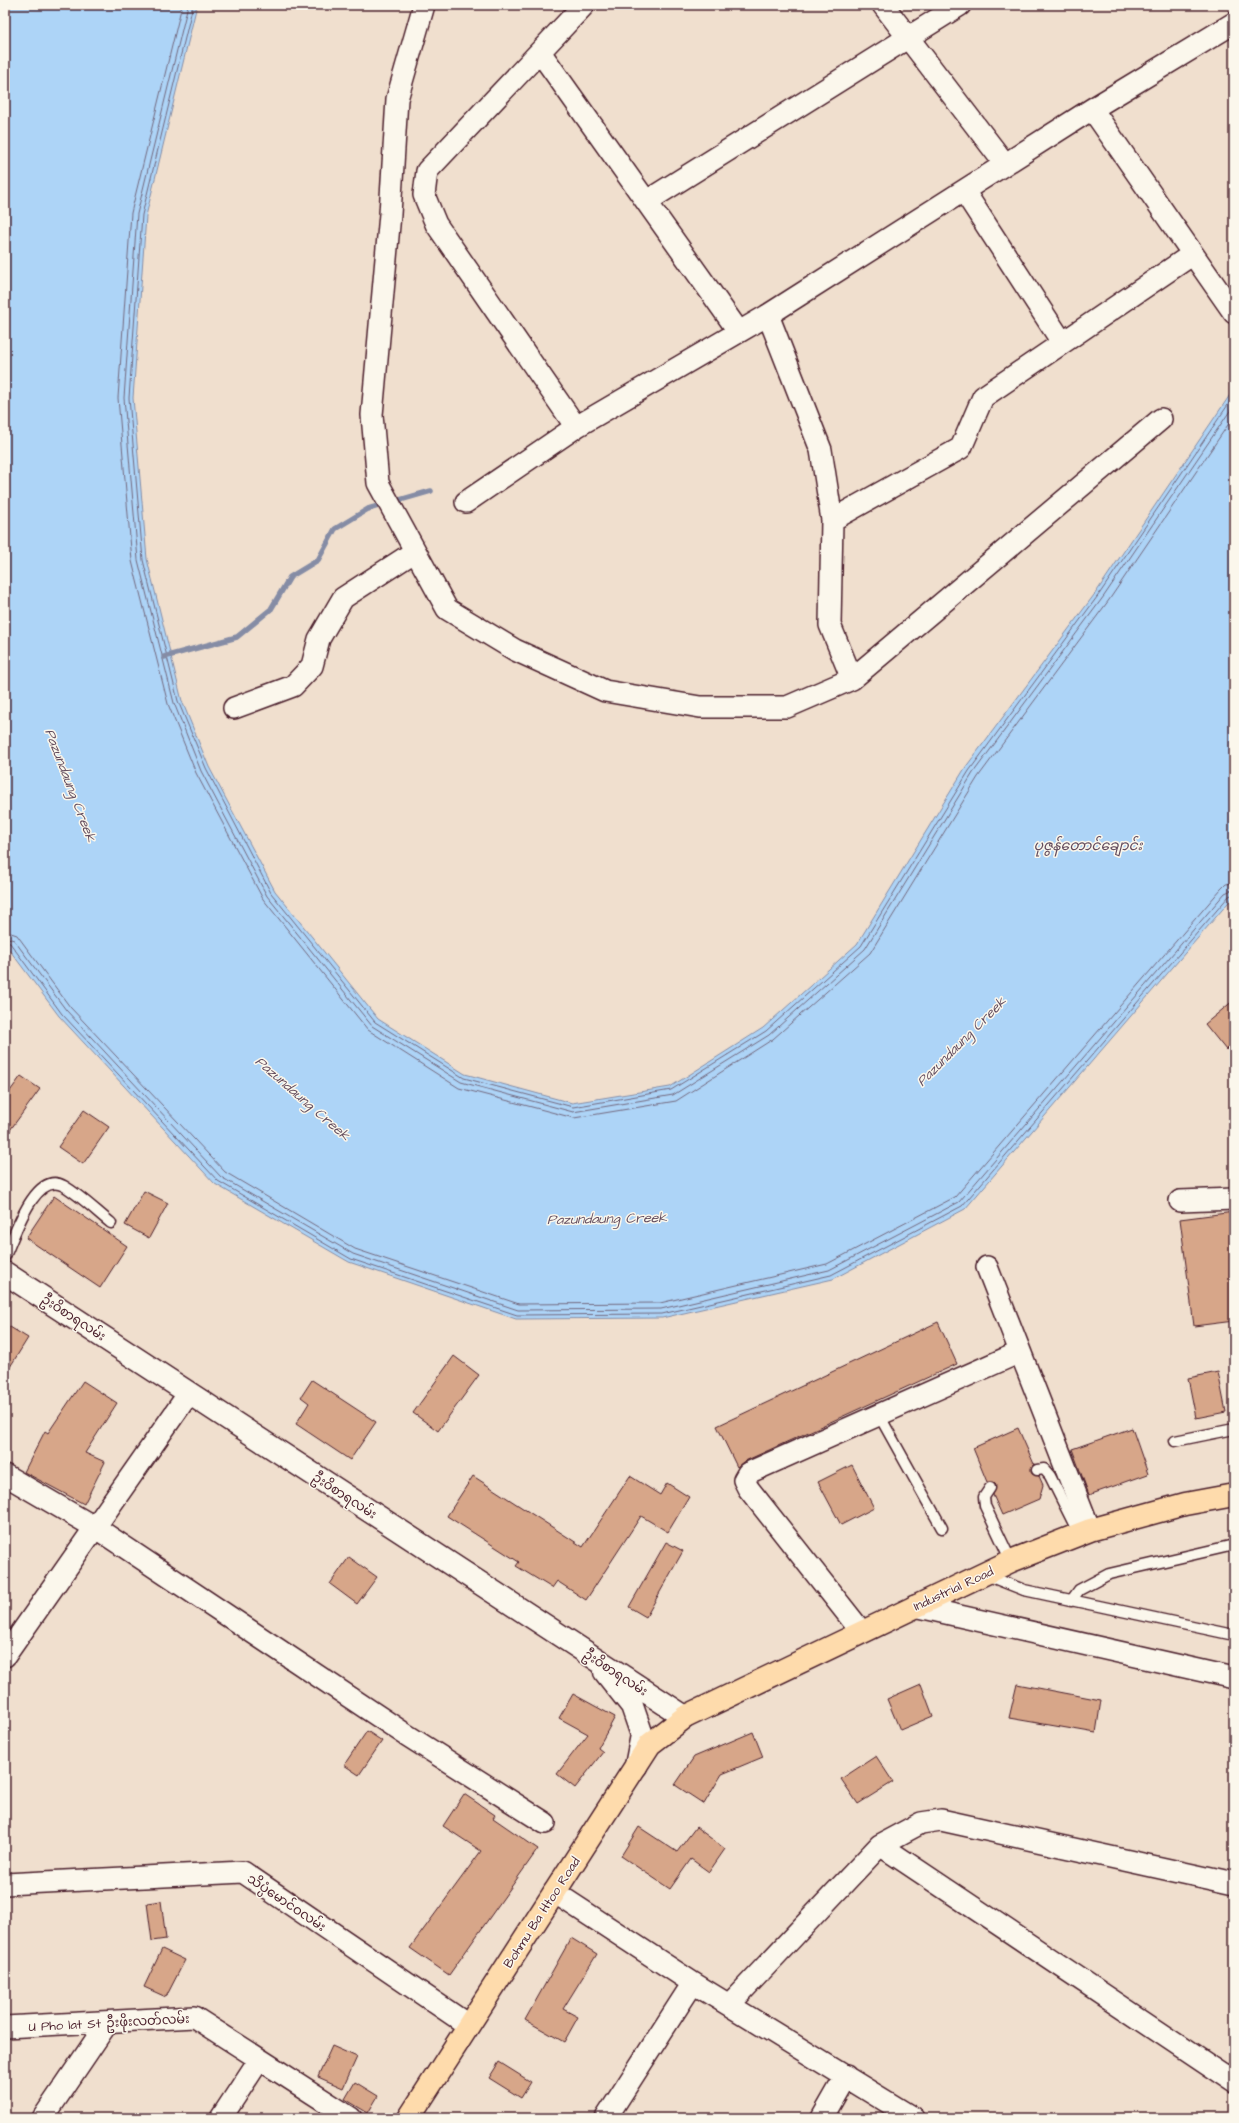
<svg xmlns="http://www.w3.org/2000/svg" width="1239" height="2123" font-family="'Architects Daughter','Noto Sans Myanmar',sans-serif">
	<rect width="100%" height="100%" fill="#f0dfce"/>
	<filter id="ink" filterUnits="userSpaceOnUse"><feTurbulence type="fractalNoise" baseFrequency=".025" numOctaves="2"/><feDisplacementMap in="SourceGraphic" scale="8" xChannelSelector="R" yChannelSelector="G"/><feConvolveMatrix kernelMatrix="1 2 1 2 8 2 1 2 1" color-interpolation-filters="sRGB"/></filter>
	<g filter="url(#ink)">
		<!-- water -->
		<path fill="#add4f7" stroke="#858ca5" d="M5,5H197L146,216L133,398L147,559L182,701L209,767L275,891L378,1019L465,1074L572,1103L670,1087L763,1028L857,944L965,768L1097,591L1234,389V896L965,1209L833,1279L662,1318L516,1319L349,1262L215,1184L59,1016L5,944Z"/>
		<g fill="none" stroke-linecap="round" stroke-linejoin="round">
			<!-- shore -->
			<path stroke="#72677d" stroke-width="1" d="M182,5L131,213L118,398L132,561L168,704L196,773L263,899L368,1030L459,1088L574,1118L676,1101L773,1039L870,953L978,777L1109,600L1234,416
				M188,5L137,214L124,398L138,560L174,703L201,771L267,896L372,1026L461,1082L573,1112L673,1095L769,1035L865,949L973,773L1104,596L1234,405
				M193,5L142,215L129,398L143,560L178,701L206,768L271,893L375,1022L464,1078L573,1107L671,1090L766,1031L861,946L969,771L1100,593L1234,396
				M5,931L17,935L70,1007L225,1172L355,1249L519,1304L660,1303L827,1264L955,1197L1221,889L1226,884L1234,883
				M5,937L14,940L66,1010L221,1177L353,1254L518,1310L661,1309L829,1270L959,1202L1225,893L1234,889
				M5,942L10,943L62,1014L218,1181L351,1259L517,1315L662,1314L831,1275L962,1206L1229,896L1234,894"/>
			<!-- stream -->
			<path stroke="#858ca5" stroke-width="5.5" d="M393,502L431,491
				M164,657L237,637L271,609L290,577L318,560L335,529L368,509L385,504"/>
		</g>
		<!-- building -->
		<path fill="#d7a689" stroke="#4a1f2b" d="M1234,1000V1043L1226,1050L1205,1024Z
			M21,1076L40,1089L5,1137V1098Z
			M84,1110L109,1127L83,1164L58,1147Z
			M144,1191L168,1203L149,1238L125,1225Z
			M54,1196L127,1246L100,1288L26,1238Z
			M1234,1212V1321L1194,1326L1180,1219Z
			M938,1322L957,1364L743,1462L737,1467L717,1426Z
			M5,1324L28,1338L5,1375Z
			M454,1356L479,1375L438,1431L413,1413Z
			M1218,1372L1226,1412L1196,1418L1188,1378Z
			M312,1380L376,1422L350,1460L296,1424L309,1403L301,1397Z
			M83,1381L117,1403L85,1453L105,1462L84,1504L24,1472L45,1431L48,1433Z
			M1018,1428L1034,1464L1031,1468L1032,1474L1039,1476L1043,1485L1039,1499L1002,1515L993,1495L996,1485L993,1482H987L973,1448Z
			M1132,1428L1148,1474L1089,1495L1072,1449Z
			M852,1465L874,1508L841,1525L818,1482Z
			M473,1476L583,1547L630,1476L660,1495L667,1483L689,1497L668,1532L641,1516L586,1600L557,1581L552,1588L516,1566L519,1562L447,1516Z
			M666,1542L683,1551L646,1617L629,1607Z
			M349,1557L377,1577L357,1604L330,1584Z
			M921,1684L933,1716L900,1730L887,1699Z
			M1017,1684L1101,1700L1096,1733L1009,1718Z
			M573,1694L615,1717L598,1748L603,1752L575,1788L557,1774L588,1734L559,1718Z
			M367,1731L382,1741L359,1775L344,1765Z
			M753,1732L763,1757L722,1774L704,1804L675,1785L694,1757Z
			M876,1756L893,1782L858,1804L841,1779Z
			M464,1794L495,1815L493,1818L538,1849L449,1975L410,1948L481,1851L443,1826Z
			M639,1827L677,1852L696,1827L725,1849L709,1872L691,1859L670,1889L621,1856Z
			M161,1901L166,1939L152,1941L147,1903Z
			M571,1938L597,1954L563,2009L578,2017L564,2042L525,2020Z
			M162,1949L185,1960L166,1997L144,1987Z
			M332,2046L357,2057L343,2088L318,2077Z
			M499,2062L531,2082L521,2098L489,2078Z
			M355,2082L378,2096L368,2113L345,2099Z"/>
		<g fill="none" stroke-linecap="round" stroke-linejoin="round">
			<!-- service casing -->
			<g stroke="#4a1f2b" stroke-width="13">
				<path id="service" d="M5,1256C14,1237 35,1169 64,1186C81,1196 96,1211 111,1223
					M879,1415L942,1528
					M1175,1441L1234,1429
					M1037,1470L1044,1469L1050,1476L1079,1534
					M990,1488L984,1497L985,1506L1011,1561
					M986,1575L1024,1590L1234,1635
					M1071,1601L1079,1590L1109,1574L1234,1545"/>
			</g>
			<!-- minor casing -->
			<g stroke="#4a1f2b" stroke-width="24">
				<path id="minor" d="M424,5L397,99L390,214L372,415L378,483L447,609L515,650L605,691L700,707H787L852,679L1161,419
					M883,5L1005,164
					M540,52L739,332
					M1092,109L1234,313
					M964,191L1062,342
					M647,201L960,5
					M768,315L821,450L832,520L830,625L852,679
					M576,427L436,224L424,195L427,171L584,5
					M466,502L576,427L768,315L1092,109L1234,23
					M832,520L961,448L983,397L1193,254
					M234,708L293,686L312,666L319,639L343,598L414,552
					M1180,1201L1234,1199
					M987,1267L1090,1530
					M5,1475L96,1528L405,1734L545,1823
					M915,1606L1234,1678
					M861,1631L748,1488L744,1480L748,1473L1020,1352
					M5,1656L189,1393
					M880,1845L1234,2082
					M5,1884L243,1872L468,2025
					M554,1892L693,1983L913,2118
					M729,2005L880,1845L921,1823L941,1820L1234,1884
					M5,2027L194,2017L351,2118
					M43,2118L108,2022
					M221,2118L259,2060
					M606,2118L693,1983
					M822,2118L846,2076"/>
			</g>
			<!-- secondary casing -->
			<g stroke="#4a1f2b" stroke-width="25">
				<path id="secondary" d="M5,1273L685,1717
					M605,1672L632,1706L642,1735L636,1766"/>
			</g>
			<!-- primary casing -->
			<g stroke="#4a1f2b" stroke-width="25">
				<path id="primary" d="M409,2118L650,1744L685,1717L1011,1561L1090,1530L1185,1504L1234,1495"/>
			</g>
			<!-- service -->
			<use href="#service" stroke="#fbf7ec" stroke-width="10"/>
			<!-- minor -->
			<use href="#minor" stroke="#fbf7ec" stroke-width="21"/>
			<!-- secondary -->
			<use href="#secondary" stroke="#fbf7ec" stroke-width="22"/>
			<!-- primary -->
			<use href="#primary" stroke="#fedbac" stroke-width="22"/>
		</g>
	</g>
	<g text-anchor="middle" stroke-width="3" stroke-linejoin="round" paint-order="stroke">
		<!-- street labels -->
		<g font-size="13" fill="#4a1f2b" stroke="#fbf7ec">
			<text transform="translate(74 1317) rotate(33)" y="5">ဦးဝိစာရလမ်း</text>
			<text transform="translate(345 1495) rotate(33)" y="5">ဦးဝိစာရလမ်း</text>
			<text transform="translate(953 1588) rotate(-25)" y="5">Industrial Road</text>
			<text transform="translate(616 1672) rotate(33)" y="5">ဦးဝိစာရလမ်း</text>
			<text transform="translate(287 1902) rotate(34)" y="5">သိပ္ပံမောင်ဝလမ်း</text>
			<text transform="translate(541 1912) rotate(-57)" y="5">Bohmu Ba Htoo Road</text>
			<text transform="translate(109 2022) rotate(-3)" y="5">U Pho lat St ဦးဖိုးလတ်လမ်း</text>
		</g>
		<!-- water labels -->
		<g font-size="14" font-style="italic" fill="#634c5e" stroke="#fbf7ec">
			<text transform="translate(71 785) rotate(69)" y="5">Pazundaung Creek</text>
			<text x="1088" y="850">ပုဇွန်တောင်ချောင်း</text>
			<text transform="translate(961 1041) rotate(-45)" y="5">Pazundaung Creek</text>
			<text transform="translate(303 1098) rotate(41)" y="5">Pazundaung Creek</text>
			<text transform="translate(607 1218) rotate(-1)" y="5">Pazundaung Creek</text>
		</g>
	</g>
	<!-- margin -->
	<rect width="1239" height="2123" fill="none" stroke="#fbf7ec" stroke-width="20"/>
	<rect x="10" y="10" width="1219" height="2103" fill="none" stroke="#4a1f2b" stroke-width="1.5" filter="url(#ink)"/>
</svg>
